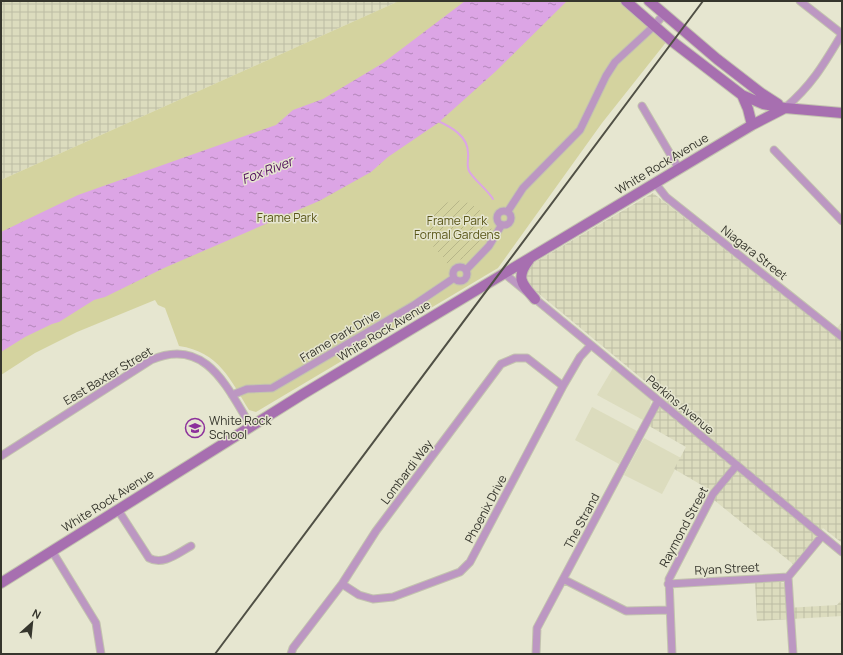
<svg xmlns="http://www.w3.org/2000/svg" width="843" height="655" font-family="Manrope,sans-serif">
	<defs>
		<pattern id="industrial-grid" width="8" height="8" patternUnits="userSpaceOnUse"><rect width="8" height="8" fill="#dcdcbe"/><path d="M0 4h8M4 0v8" fill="none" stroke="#bdbda4"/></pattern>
		<pattern id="garden-furrows" width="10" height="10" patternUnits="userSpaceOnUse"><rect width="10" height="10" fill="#d4d39f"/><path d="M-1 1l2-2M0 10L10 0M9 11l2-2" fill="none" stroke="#b7b689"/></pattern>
		<pattern id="water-ripples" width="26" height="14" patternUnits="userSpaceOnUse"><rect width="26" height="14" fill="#dca5e5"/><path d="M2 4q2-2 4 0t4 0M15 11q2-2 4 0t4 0" fill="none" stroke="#b387ba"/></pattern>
	</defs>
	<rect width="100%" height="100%" fill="#e6e6d0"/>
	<!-- built -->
	<path fill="#dcdcbe" d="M613,368L651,400L650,406L643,420L597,395Z
		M592,407L637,431L619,464L575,440Z
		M644,438L681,458L662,494L624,475Z"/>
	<!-- industrial -->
	<path fill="url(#industrial-grid)" d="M1,1H399L1,180Z
		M653,193L832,334L842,322V543L823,528L793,564L714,500L717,494L674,469L686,447L649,426L663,396L527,284L526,273L532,264Z
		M779,581L785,584L786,608L837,605L842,599V616L757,621L755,582Z"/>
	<!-- park -->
	<path fill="#d4d39f" d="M399,1H621L667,41L602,123L498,268L256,412L249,410C230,379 219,352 179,346L165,308L158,305L155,300L77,332L35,353L1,375V180Z"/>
	<!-- garden -->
	<path fill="url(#garden-furrows)" d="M453,200C474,201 484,211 492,230L475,255L467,260L464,256L462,259L453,262L449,265L443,260V256C418,238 425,210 453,200Z"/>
	<!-- water -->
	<path fill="url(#water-ripples)" d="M465,1H567L495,72L438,123L388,157L371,172L319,201L164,268L105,297L94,300L59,322L52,324L25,337L1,352V232L78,195L276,125L293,110L323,99L383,63Z"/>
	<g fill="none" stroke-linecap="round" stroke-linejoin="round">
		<!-- stream -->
		<path stroke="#dca5e5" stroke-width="2" d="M438,121C451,127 468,136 468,153C469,159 466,164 469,171C474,180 487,189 493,199"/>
		<!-- street casing -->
		<g stroke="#c3c3af" stroke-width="9">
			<path id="street" d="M800,1L842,34
				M642,106L679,169
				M785,108C812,85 824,64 842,34
				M774,150L842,221
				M655,183L666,197L842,337
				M497 218a7 7 0 1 1 14 0a7 7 0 1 1-14 0Z
				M508,211L523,188L580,130L606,76L615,62L654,26L664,14
				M453 274a7 7 0 1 1 14 0a7 7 0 1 1-14 0Z
				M466,270L489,246L501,226
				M505,274L842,552
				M232,395L247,389L272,388L414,305L454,278
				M1,456L151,360C206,336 227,388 251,426
				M118,510L149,558C163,566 178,553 191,546
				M52,551L96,623L101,654
				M563,579L626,611L669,610
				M342,584L359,595L373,599L393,597L460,572L470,562L563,386L580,357L591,345
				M668,584L788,577
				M291,654L293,648L342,584L376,531L501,364L515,358H527L563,386
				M536,654L537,628L658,401
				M672,654L669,579L713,494L737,465
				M793,654L788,577L822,536"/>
		</g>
		<!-- secondary casing -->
		<g stroke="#c3c3af" stroke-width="12">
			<path id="secondary" d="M626,1L673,42L742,95L763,104L785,108L842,113
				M649,1L717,59L761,93L778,104
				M742,95L748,109L752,125
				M529,260C515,278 522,284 535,299
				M1,583L303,394L752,125L785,108"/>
		</g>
		<!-- street -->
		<use href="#street" stroke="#bc97c2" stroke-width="7"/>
		<!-- secondary -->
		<use href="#secondary" stroke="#a76fb0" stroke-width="10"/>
		<!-- rail -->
		<path stroke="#505045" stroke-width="2" d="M215,654L703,1"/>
	</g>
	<!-- icons -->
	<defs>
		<g id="school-ring" transform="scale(1)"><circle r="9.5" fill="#e6e6d0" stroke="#8c309b" stroke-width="1.5"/><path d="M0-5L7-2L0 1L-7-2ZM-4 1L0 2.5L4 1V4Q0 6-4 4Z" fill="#8c309b"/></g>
	</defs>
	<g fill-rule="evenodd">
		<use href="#school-ring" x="195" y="428"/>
	</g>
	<g text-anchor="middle" stroke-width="3" stroke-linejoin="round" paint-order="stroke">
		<!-- street labels -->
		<g font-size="12" fill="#36362d" stroke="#e6e6d0">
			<text transform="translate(662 164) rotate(-31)" y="4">White Rock Avenue</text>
			<text transform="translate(754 253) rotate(38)" y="4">Niagara Street</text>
			<text transform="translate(384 331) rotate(-31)" y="4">White Rock Avenue</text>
			<text transform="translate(340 336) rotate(-31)" y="4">Frame Park Drive</text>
			<text transform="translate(108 376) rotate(-31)" y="4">East Baxter Street</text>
			<text transform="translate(680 405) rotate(40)" y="4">Perkins Avenue</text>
			<text transform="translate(407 472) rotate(-53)" y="4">Lombardi Way</text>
			<text transform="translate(108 501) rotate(-32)" y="4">White Rock Avenue</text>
			<text transform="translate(486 509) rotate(-62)" y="4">Phoenix Drive</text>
			<text transform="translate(582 521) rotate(-62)" y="4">The Strand</text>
			<text transform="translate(684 527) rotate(-62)" y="4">Raymond Street</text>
			<text transform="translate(727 569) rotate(-3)" y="4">Ryan Street</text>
		</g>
		<!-- park labels -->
		<g font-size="12" fill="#5a5719" stroke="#e6e6d0">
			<text x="287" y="222">Frame Park</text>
			<text x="457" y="225">Frame Park<tspan x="457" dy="14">Formal Gardens</tspan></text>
		</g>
		<!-- poi labels -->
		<g font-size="12" fill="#36362d" stroke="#e6e6d0" text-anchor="start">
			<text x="209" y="425">White Rock<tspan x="209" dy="14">School</tspan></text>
		</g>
		<!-- water labels -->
		<g font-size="13" font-style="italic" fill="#510e5c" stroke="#e6e6d0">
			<text transform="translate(267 170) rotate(-21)" y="5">Fox River</text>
		</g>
	</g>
	<!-- border -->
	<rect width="843" height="655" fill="none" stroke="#36362d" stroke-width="4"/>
	<!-- north arrow -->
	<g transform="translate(32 623) rotate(27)" stroke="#e6e6d0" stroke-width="3" paint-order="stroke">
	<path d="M0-3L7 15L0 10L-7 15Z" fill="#36362d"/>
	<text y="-6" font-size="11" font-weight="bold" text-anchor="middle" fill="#36362d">N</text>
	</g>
</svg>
